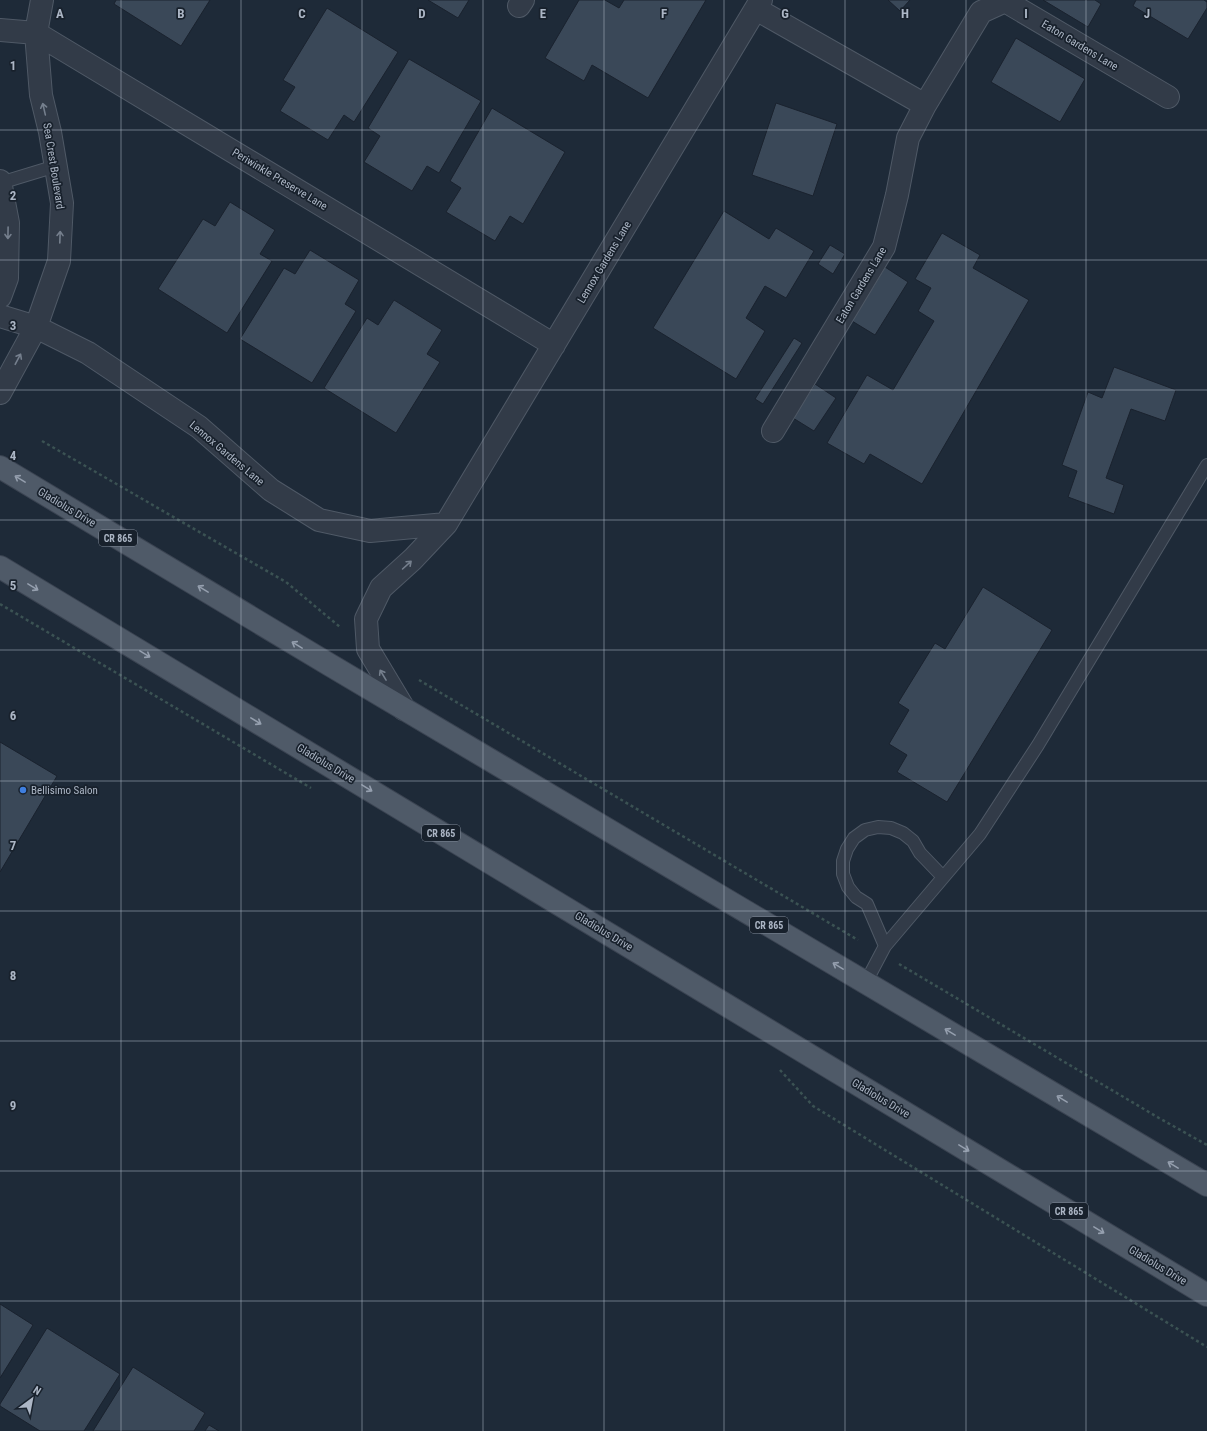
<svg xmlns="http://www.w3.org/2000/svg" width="1207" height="1431" font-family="'Roboto Condensed',sans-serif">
	<rect width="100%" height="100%" fill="#1e2a38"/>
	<!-- building -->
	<path fill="#3a4858" stroke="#1a222e" d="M116,0H210L181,46L114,4Z
		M428,0H469L458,18Z
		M579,0H605L619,8L624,0H706L648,98L592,65L584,81L545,58Z
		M888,0H910L900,11Z
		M1043,0H1095L1101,4L1088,27Z
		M1136,0H1204L1207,2V8L1188,39L1133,6Z
		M327,8L398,52L354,122L344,115L328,140L280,111L295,87L283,80Z
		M1016,38L1085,79L1060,122L991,82Z
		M409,59L481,101L439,173L427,166L412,191L364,162L380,136L368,128Z
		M776,103L837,124L813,196L752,175Z
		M492,108L565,152L523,224L510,216L495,241L446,212L461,188L450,181Z
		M230,202L275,230L260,254L272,261L227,333L158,289L203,219L215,226Z
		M724,211L769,239L776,228L814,251L786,298L765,286L746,318L765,331L736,379L653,328Z
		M942,233L980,255L973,268L1029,300L922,484L870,454L864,464L827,443L867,375L893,390L934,321L918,311L931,288L915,279Z
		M830,245L845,254L833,274L818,264Z
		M310,250L359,280L345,304L356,311L312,383L240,339L284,268L295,274Z
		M885,267L908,282L875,335L852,321Z
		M394,300L442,330L427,354L440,362L396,433L324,388L367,318L378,325Z
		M794,338L802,343L763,404L755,399Z
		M1114,367L1176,390L1165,421L1131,409L1106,478L1124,485L1114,514L1068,497L1077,471L1062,465L1088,392L1102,398Z
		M815,384L836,398L814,431L793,418Z
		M983,587L1052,630L947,802L897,772L907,755L889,744L909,710L898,703L935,643L945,649Z
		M0,742L57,776L0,872Z
		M0,1304L33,1325L0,1378Z
		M47,1328L120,1374L84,1431H40L0,1406V1404Z
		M133,1367L205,1413L194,1431H93Z
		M209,1425L219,1431H205Z"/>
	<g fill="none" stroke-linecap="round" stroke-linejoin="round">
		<!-- service casing -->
		<g stroke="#4f5966" stroke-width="14">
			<path id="service" d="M0,183L56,166
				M885,946L867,904L856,897L848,887L843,874V861L847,849L854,838L865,830L878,827L891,828L903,833L913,841L920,853L943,877
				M866,982L885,946L980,834L1038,745L1207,465"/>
		</g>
		<!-- minor casing -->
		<g stroke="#4f5966" stroke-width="24">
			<path id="minor" d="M519,6L523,0
				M756,9L925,105
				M0,30L36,33L554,345
				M0,181L8,223L7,278L0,297
				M0,316L36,327L88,353L199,427L271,490L319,520L370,531L446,524
				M0,393L36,327L59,261L62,203L50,132L41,95L36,33L42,0
				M773,431L884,247L897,195L908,138L925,105L981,12L1005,1L1168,97
				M404,709L368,649L366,619L381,588L413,559L446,524L761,0"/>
		</g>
		<!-- primary casing -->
		<g stroke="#3b4452" stroke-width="24">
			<path id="primary" d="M0,467L330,665L1207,1185
				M0,567L1207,1295"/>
		</g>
		<!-- path -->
		<path stroke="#3b5253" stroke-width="2.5" stroke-dasharray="3 3" stroke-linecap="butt" d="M42,441L286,582L340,627
			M0,604L311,788
			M419,680L858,940
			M899,964L1159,1118L1207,1145
			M780,1070L813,1106L1207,1347"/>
		<!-- service -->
		<use href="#service" stroke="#323b48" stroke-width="12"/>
		<!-- minor -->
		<use href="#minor" stroke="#323b48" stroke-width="22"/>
		<!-- primary -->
		<use href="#primary" stroke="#4f5a68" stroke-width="22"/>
	</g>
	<!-- one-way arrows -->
	<defs><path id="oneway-shaft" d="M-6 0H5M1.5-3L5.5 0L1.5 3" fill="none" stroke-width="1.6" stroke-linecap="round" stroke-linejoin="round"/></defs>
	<g stroke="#757f8d">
		<use href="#oneway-shaft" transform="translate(44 109) rotate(-103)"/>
		<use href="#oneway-shaft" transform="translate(8 233) rotate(91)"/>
		<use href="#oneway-shaft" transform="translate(60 237) rotate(-88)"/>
		<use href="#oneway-shaft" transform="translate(18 359) rotate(-62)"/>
		<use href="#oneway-shaft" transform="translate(407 565) rotate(-42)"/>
		<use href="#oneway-shaft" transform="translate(383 675) rotate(-121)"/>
	</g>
	<g stroke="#959fae">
		<use href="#oneway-shaft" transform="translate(20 479) rotate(-149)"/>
		<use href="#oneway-shaft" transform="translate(33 587) rotate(31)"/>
		<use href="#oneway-shaft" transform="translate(203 589) rotate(-149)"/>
		<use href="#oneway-shaft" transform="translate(297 645) rotate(-149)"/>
		<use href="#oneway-shaft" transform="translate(145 654) rotate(31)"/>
		<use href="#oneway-shaft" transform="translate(256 721) rotate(31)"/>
		<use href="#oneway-shaft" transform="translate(367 788) rotate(31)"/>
		<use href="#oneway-shaft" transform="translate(838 966) rotate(-149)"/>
		<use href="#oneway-shaft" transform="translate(950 1032) rotate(-149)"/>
		<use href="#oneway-shaft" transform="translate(1062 1099) rotate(-149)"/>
		<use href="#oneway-shaft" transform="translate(964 1148) rotate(31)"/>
		<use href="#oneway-shaft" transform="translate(1173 1165) rotate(-149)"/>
		<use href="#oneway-shaft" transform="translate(1099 1230) rotate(31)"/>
	</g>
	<!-- grid -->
	<path fill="none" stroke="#acb6c5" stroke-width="1" stroke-opacity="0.55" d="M121,0V1431M241,0V1431M362,0V1431M483,0V1431M604,0V1431M724,0V1431M845,0V1431M966,0V1431M1086,0V1431M0,130H1207M0,260H1207M0,390H1207M0,520H1207M0,650H1207M0,781H1207M0,911H1207M0,1041H1207M0,1171H1207M0,1301H1207"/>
	<!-- markers -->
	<circle fill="#3f7fe0" stroke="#18212c" stroke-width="1.5" cx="23" cy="790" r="4"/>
	<g text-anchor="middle" stroke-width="3.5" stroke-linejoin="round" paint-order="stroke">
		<!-- shield labels -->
		<g fill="#18212c" stroke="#808997" stroke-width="1">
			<rect x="99" y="530" width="38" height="16" rx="3"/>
			<rect x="422" y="825" width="38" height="16" rx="3"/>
			<rect x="750" y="917" width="38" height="16" rx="3"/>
			<rect x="1050" y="1203" width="38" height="16" rx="3"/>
		</g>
		<g font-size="10" font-weight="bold" fill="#acb6c5">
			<text x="118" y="542">CR 865</text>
			<text x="441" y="837">CR 865</text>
			<text x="769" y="929">CR 865</text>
			<text x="1069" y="1215">CR 865</text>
		</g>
		<!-- street labels -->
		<g font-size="11" fill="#acb6c5" stroke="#18212c">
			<text transform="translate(1080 45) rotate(31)" y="4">Eaton Gardens Lane</text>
			<text transform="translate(54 166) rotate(81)" y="4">Sea Crest Boulevard</text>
			<text transform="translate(280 179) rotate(31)" y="4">Periwinkle Preserve Lane</text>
			<text transform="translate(604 262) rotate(-59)" y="4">Lennox Gardens Lane</text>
			<text transform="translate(861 285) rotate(-59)" y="4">Eaton Gardens Lane</text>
			<text transform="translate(227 453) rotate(40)" y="4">Lennox Gardens Lane</text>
			<text transform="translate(67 507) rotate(31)" y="4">Gladiolus Drive</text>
			<text transform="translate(326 763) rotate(31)" y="4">Gladiolus Drive</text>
			<text transform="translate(604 931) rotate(31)" y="4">Gladiolus Drive</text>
			<text transform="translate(881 1098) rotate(31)" y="4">Gladiolus Drive</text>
			<text transform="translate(1158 1265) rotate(31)" y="4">Gladiolus Drive</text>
		</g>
		<!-- poi labels -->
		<g font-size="11" fill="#acb6c5" stroke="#18212c" text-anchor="start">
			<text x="31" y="794">Bellisimo Salon</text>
		</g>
	</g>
	<g font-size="13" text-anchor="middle" font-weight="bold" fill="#acb6c5" stroke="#18212c" stroke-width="3.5" stroke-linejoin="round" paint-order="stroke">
		<text x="60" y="18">A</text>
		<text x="181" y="18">B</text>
		<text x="302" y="18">C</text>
		<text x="422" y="18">D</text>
		<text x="543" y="18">E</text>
		<text x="664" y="18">F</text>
		<text x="785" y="18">G</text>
		<text x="905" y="18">H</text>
		<text x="1026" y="18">I</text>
		<text x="1147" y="18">J</text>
		<text x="13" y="70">1</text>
		<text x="13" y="200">2</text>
		<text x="13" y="330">3</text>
		<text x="13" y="460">4</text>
		<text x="13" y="590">5</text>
		<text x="13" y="720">6</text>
		<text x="13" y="850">7</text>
		<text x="13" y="980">8</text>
		<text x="13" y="1110">9</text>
	</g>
	<!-- north arrow -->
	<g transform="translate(32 1399) rotate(32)" stroke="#18212c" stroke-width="3" paint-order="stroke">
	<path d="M0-3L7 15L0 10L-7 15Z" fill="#acb6c5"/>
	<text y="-6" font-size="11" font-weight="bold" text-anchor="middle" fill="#acb6c5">N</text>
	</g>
</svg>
